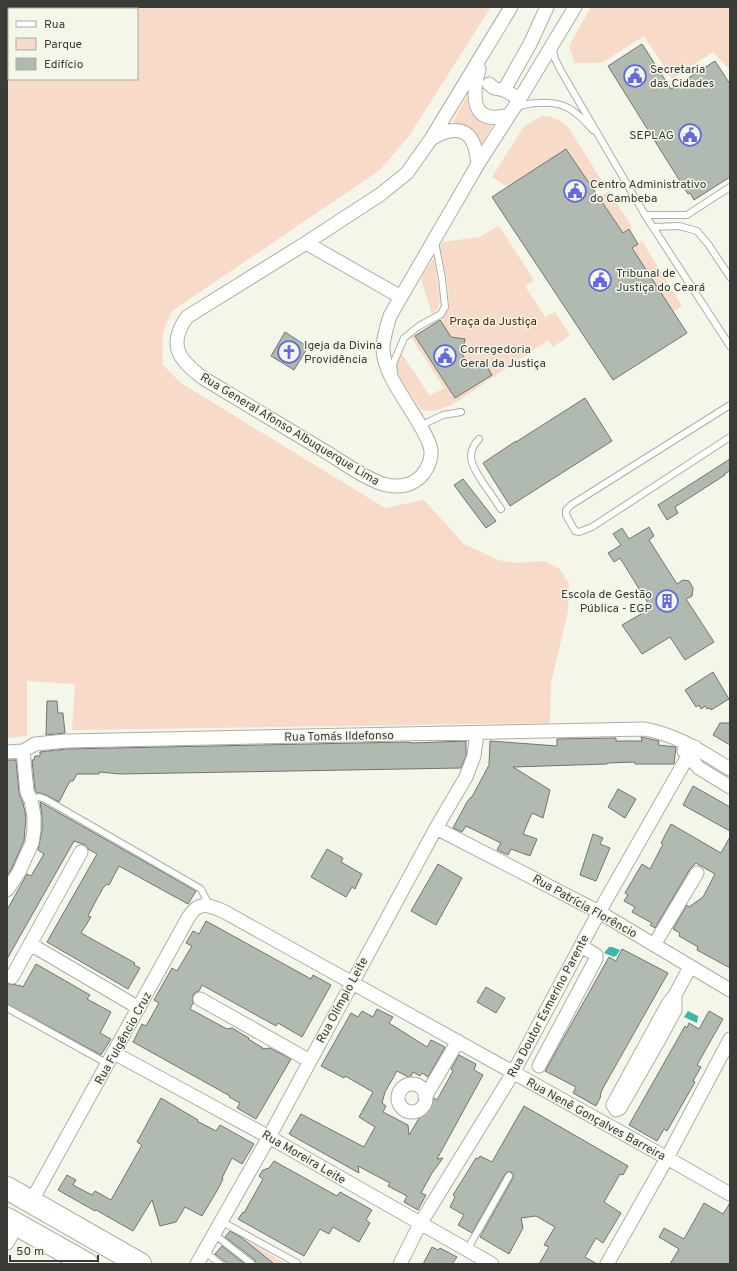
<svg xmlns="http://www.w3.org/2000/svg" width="737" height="1271" font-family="Overpass,sans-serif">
	<rect width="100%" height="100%" fill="#f3f6e9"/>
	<!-- green -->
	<path fill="#f8dac8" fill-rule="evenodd" d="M7,7H491L409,136L380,170L172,311L163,332L162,364L181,383L385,508L424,500L464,544L498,560L517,563L544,561L560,569L569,584L568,611L551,683L550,723L72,730L75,684L27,681V736L7,738ZM9,9H137V79H9Z
		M591,7H730V70L713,52L672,79L644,36L602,63H575L569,46Z
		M467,96C469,115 474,122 494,122L480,147C474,128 470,129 453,122Z
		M542,116C553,116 560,120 568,127L602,181L592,187L566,149L508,187L492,177L523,128L529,123Z
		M609,191L632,227L623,233L599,197Z
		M499,226L534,280L525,286L545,317L555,312L570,335L553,347L548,340L452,405C442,408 431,414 421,409C414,398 392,372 397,360C397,358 399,356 400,354H402L430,396L444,388L411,337C421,331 434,325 443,317C456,306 443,262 439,247L443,242L479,237Z
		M642,241L682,306L673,312L632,248Z
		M434,257L440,300L438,309L432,314L421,279Z
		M242,1238L287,1264H274Z"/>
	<!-- water -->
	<path fill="#3ab8a5" d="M609,947H612L620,950L617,955L614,957L604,953Z
		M688,1011L698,1016L697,1023L684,1017Z"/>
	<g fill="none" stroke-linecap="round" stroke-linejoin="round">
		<!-- stream -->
		<path stroke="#3ab8a5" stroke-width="3.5" d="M42,9L52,7
			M7,16H9"/>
	</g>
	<!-- building -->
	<path fill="#b0bab1" stroke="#6e776f" d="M642,44L671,89L715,61L730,84V177L694,200L690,193L688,194L608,66Z
		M566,149L623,233L629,229L638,244L632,248L687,333L613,380L492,197Z
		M440,320L451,337L465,339L462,354L471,368L483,360L492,375L455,398L415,336Z
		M285,332L308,347L294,370L271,356Z
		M585,398L612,441L510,506L483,463L516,441V442Z
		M730,459V471L724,474L725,475L675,507L678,513L667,520L658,505Z
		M463,479L496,521L486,528L454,485Z
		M649,527L654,536L649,540L677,584L683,580L689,581L693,588L692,596L686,599L714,642L685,660L670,637L642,654L622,625L641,614L638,609L648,603L620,558L614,562L608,553L621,545L613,534L622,528L629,539Z
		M713,672L729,699L711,710L710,708L707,709L705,706L701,709L699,705L696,707L685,690Z
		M47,701H57L58,713H63L65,733L46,735Z
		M720,723H730V745L713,735Z
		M641,737L659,741L658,745L676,747L674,764H635V762L607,763V764L513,767L550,790L543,818L532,813L523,834L537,839L530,856L511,849L508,855L497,850L501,843L466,826L462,832L453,828L467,802L471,797H472L489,765L490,741L557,746V739L616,738V741H642Z
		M466,741V756L461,768L120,774L99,772V774H77L73,781H70L59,802L46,795L40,793H37L35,790L32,760H34L35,756H40V752L66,749L406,742L413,743Z
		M7,760H16L19,793L23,803L26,817L24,841L12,868L7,876Z
		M693,786L730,807V831L683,805Z
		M618,789L636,799L625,818L608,807Z
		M40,802L196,891L188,904L119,866L109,885L107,884L103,888L92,908L88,916L91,917L81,933L135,963L134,965L140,968L128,989L47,942L97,854L88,849L85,845L74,841L7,959V910L27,874L31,876L44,854L38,850L42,830V816Z
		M671,824L721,853L730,837V968L697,950L698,947L679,936L680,933L673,929L687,905L689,907L703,897L715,874L696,863L690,869L655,928L650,925L652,923L632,912L635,907L624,901L628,895L625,893L642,864L650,869L663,844L661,843Z
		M593,834L603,838L600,844L610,848L596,881L580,875Z
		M327,849L343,858L341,862L362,874L355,889L352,887L346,897L311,877Z
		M438,864L462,878L436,925L411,911Z
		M206,921L311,979L313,975L331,985L302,1037L278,1023L276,1026L202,985L199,991L196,992L193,995V1003L190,1009L227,1029L232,1028L249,1038L248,1039L263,1048L262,1049L270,1048L291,1059L256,1119L237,1108L240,1103L229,1097L230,1096L133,1042L142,1024L146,1026L159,1003L154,1000L172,968L177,971L192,946L186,943L193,931L199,934Z
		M622,949L668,973L603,1088L600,1095L601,1096L596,1106L573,1093L576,1087L545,1071L609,957L616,961Z
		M36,964L90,995L87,999L111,1012L100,1033L111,1039L101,1055L7,1004V983L12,985L15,984L18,986L19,985L23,987Z
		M486,987L505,998L496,1013L477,1002Z
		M377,1009L393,1017L389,1023L427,1047L431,1040L445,1047L428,1077L422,1073L420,1076L413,1072L410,1078L397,1071L385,1092L382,1103L386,1106L383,1112L408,1125L409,1135L427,1105L429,1104L434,1098L437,1100L453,1071L451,1069L459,1055L476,1064L474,1070L483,1075L437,1159L443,1158L432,1173L421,1193L426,1195L418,1210L404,1202L407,1196L388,1186L390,1183L358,1166L359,1173L289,1134L301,1114L364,1147L375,1127L359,1117L373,1092L345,1076L344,1078L321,1066L351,1013L358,1017L362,1011L373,1017Z
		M709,1011L723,1019L697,1065L701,1067L693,1081L695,1082L667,1131L664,1129L657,1141L629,1125L685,1026L687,1028L689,1023L699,1029Z
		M161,1098L198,1120L197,1121L216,1131L220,1125L254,1144L242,1164L232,1158L222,1178L223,1179L218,1189L202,1216L185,1207L176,1222L160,1226L152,1200L133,1231L96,1210L95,1211L58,1190L67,1175L76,1180L73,1185L92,1195L95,1191L111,1200L142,1145L137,1142Z
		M524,1106L628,1166L623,1175L620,1174L604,1202L621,1213L603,1243L596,1238L585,1257L597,1264H539L549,1247L544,1245L555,1227L536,1216L521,1218L523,1228L509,1254L480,1237L513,1178V1174L511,1172H507L505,1174L472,1233L458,1225L464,1215L450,1207L455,1197L453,1195L476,1158L478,1159L480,1156L492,1162Z
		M274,1161L337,1196L340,1192L372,1210L366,1220L370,1223L359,1242L333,1227L329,1234L320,1229L304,1256L238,1219L243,1212L244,1213L263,1179L259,1176L263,1170L269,1168Z
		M704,1203L723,1214L730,1203V1264H670L679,1249L659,1237L664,1228L684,1239Z
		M230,1231L242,1238L274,1264H256L255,1260L225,1237Z
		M222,1246L245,1264H228L215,1254Z
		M432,1247L438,1250L440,1248L457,1257L452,1264H423Z"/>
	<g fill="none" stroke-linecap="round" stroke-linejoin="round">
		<!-- lane casing -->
		<g stroke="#acafa3" stroke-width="8">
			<path id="lane" d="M552,47L555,59L561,71L645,215L730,346
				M517,108C524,104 531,103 539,103C565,101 576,111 593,130
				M645,215H687L730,187
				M653,227L679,226L697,231L708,244L730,277
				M394,373L393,364L404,338L419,326L441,314L445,307L442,278L435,242
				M730,405L571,505L566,510V515L575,531L579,532L592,527L730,437
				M422,425L443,415L461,412
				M479,439C464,455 473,467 483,483C489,491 495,500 501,509
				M31,800L39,797L45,799L201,889L209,905
				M7,1008L108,1064
				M228,1225L297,1263
				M214,1234L252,1264
				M467,1250L509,1176
				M204,1251L220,1264"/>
		</g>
		<!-- street casing -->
		<g stroke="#acafa3" stroke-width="15">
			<path id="street" d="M511,7L431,139L407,173L381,194L306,243L187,317C167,345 179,360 203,378C246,404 288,429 331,455C345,464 371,482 387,485C400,488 414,485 423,474C429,466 433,456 430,446C420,415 381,377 383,346C384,335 387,326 390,316L478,164L519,100L575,7
				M479,69C472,96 470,126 509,115
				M489,84L494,88L504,90
				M513,95L504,90L530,44L547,7
				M431,139C436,136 443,132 449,131C472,127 476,146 478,164
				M306,243L401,297
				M684,751L699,768L730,787
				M7,752L23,751L35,744L66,741L645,729C680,736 700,751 730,769
				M436,828L599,912L730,990
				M7,890L19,872L32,843L34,830V816L31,800L27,792L23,751
				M30,944L139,1008
				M654,945L697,873
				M12,977L81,852
				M675,995V1010L660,1038L620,1108L616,1110L613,1105L616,1099L668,1004L675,995L690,967
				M200,999L310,1061
				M114,1053L269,1137L492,1264
				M539,1066L596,959V955L581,946
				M398 1098a14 14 0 1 1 28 0a14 14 0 1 1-28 0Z
				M425,1097L458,1041
				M31,1202L188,918C198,901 207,904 223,911L667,1158L730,1194
				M7,1243L17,1225
				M197,1264L269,1137L436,828L466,777L474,756L477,733
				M400,1264L420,1224L513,1073L599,912L688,756L695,747
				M607,1264L667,1158L730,1039"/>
		</g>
		<!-- highway casing -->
		<g stroke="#acafa3" stroke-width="24">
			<path id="highway" d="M7,1188L140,1264
				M7,1219L87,1264"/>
		</g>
		<!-- lane -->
		<use href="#lane" stroke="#fff" stroke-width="6"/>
		<!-- street -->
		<use href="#street" stroke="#fff" stroke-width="13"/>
		<!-- highway -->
		<use href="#highway" stroke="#fff" stroke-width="22"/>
	</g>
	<!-- icons -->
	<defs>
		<g id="civic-ring" transform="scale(1.15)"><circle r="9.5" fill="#f3f6e9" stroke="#6269e2" stroke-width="1.5"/><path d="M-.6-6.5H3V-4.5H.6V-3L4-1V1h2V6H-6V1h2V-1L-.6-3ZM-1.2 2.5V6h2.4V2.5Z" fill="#6269e2"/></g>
		<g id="church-ring" transform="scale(1.15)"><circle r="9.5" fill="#f3f6e9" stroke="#6269e2" stroke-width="1.5"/><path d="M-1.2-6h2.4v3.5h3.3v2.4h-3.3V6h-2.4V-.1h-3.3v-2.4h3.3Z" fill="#6269e2"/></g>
		<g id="building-ring" transform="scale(1.15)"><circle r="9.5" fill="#f3f6e9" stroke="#6269e2" stroke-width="1.5"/><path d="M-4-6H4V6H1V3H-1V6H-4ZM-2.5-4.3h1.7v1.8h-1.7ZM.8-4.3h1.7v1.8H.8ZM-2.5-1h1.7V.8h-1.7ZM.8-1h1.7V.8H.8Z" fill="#6269e2"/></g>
	</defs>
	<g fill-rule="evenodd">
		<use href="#civic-ring" x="635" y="76"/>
		<use href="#civic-ring" x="690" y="135"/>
		<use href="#civic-ring" x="575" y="191"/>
		<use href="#civic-ring" x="600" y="280"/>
		<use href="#church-ring" x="289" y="352"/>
		<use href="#civic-ring" x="445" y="356"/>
		<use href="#building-ring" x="667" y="601"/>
	</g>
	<g text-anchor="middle" stroke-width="3" stroke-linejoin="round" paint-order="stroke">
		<!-- poi labels -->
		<g font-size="12" fill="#3b3c37" stroke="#f3f6e9" text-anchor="start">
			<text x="650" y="73">Secretaria<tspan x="650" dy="14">das Cidades</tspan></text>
			<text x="674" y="139" text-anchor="end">SEPLAG</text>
			<text x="590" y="188">Centro Administrativo<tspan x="590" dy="14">do Cambeba</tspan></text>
			<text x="616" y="277">Tribunal de<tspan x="616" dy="14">Justiça do Ceará</tspan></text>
			<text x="304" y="349">Igeja da Divina<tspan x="304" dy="14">Providência</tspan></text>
			<text x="460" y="353">Corregedoria<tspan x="460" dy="14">Geral da Justiça</tspan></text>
			<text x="652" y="598" text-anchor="end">Escola de Gestão<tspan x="652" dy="14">Pública - EGP</tspan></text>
		</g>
		<!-- park labels -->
		<g font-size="12" fill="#592a01" stroke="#f3f6e9">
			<text x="493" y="325">Praça da Justiça</text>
		</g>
		<!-- street labels -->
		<g font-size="12" fill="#3b3c37" stroke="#f3f6e9">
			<text transform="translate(290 429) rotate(31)" y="4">Rua General Afonso Albuquerque Lima</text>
			<text transform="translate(339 736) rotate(-1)" y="4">Rua Tomás Ildefonso</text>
			<text transform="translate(585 906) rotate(29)" y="4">Rua Patrícia Florêncio</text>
			<text transform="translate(342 1000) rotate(-62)" y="4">Rua Olímpio Leite</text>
			<text transform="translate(548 1006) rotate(-62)" y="4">Rua Doutor Esmerino Parente</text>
			<text transform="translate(123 1038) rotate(-61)" y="4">Rua Fulgêncio Cruz</text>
			<text transform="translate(596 1119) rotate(29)" y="4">Rua Nenê Gonçalves Barreira</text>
			<text transform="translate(304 1157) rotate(30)" y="4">Rua Moreira Leite</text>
		</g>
	</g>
	<!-- border -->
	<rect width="737" height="1271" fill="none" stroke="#3b3c37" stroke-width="16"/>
	<!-- legend -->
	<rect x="8" y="8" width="130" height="72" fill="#f3f6e9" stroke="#a9aca2"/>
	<rect x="16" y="21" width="20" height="6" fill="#ffffff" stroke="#a9aca2"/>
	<text x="44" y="28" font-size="12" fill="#3b3c37">Rua</text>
	<rect x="16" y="38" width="20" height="12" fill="#f8dac8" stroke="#a9aca2"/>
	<text x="44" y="48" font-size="12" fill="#3b3c37">Parque</text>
	<rect x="16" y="58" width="20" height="12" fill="#b0bab1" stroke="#a9aca2"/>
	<text x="44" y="68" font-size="12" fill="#3b3c37">Edifício</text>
	<!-- scale -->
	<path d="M10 1255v6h88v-6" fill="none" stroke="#3b3c37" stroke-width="2"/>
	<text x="16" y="1255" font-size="12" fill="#3b3c37" stroke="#f3f6e9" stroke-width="3" paint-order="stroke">50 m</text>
</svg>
